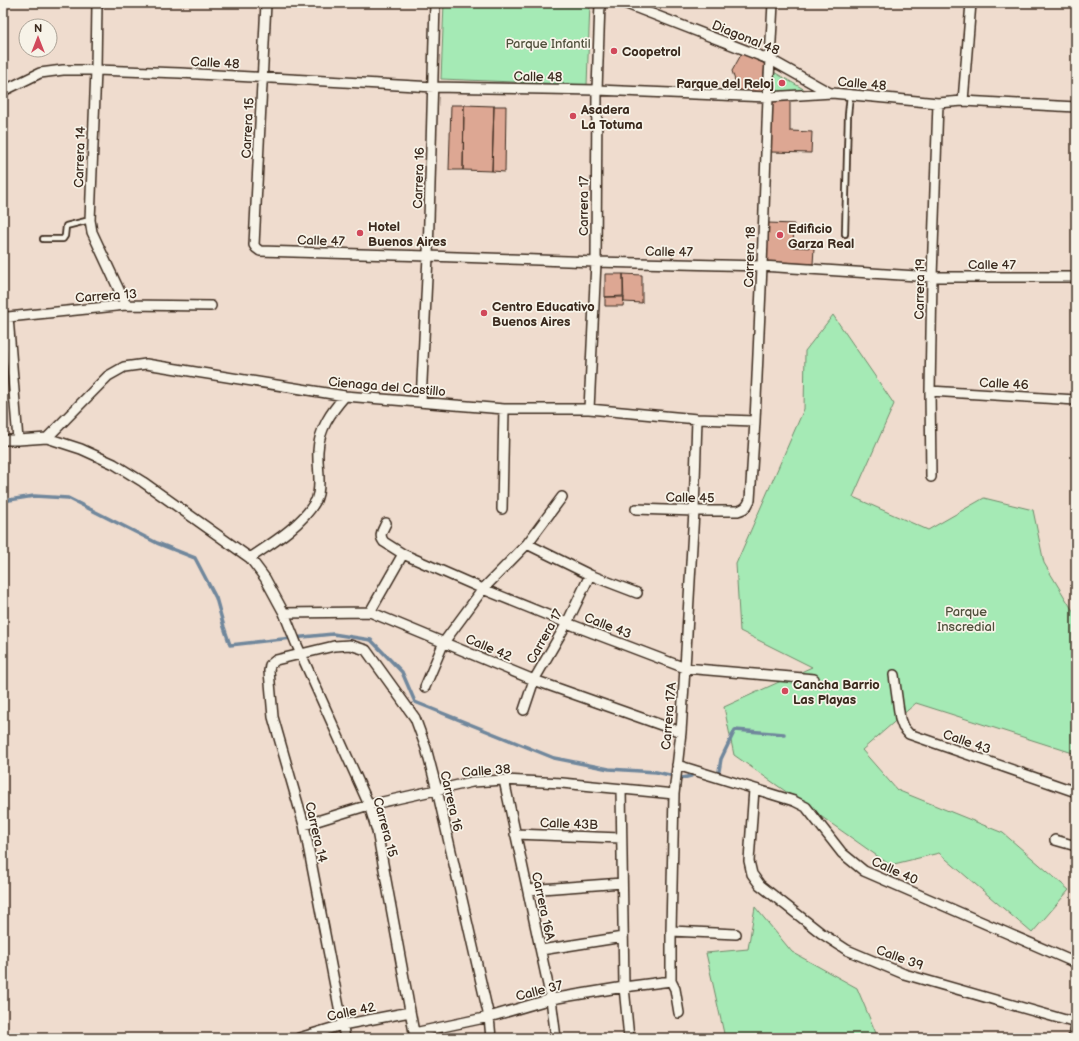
<svg xmlns="http://www.w3.org/2000/svg" width="1079" height="1041" font-family="'Balsamiq Sans',sans-serif">
	<rect width="100%" height="100%" fill="#efdcce"/>
	<filter id="ink" filterUnits="userSpaceOnUse"><feTurbulence type="fractalNoise" baseFrequency=".025" numOctaves="2"/><feDisplacementMap in="SourceGraphic" scale="8" xChannelSelector="R" yChannelSelector="G"/><feConvolveMatrix kernelMatrix="1 2 1 2 8 2 1 2 1" color-interpolation-filters="sRGB"/></filter>
	<g filter="url(#ink)">
		<!-- green -->
		<path fill="#a5eab5" stroke="#708a6a" d="M444,3H590L587,85L441,79Z
			M772,71L814,95L772,94Z
			M833,315L894,404L853,497L928,530L984,498L1033,510L1044,563L1076,616V754L916,703L862,750L897,790L1003,833L1069,890L1032,933L939,853L890,865L734,755L724,707L812,667L740,631L736,564L804,409L805,351Z
			M755,907L792,952L857,988L878,1038H725L706,953L748,949Z"/>
		<g fill="none" stroke-linecap="round" stroke-linejoin="round">
			<!-- stream -->
			<path stroke="#70879c" stroke-width="3.5" d="M3,501L34,496L68,498L157,543L195,558L216,598L224,627L230,645L273,640L333,634L371,640L402,672L415,702L554,758L609,769L656,772L683,778L691,776
				M719,771L721,759L735,730L784,734"/>
		</g>
		<!-- building -->
		<path fill="#dda793" stroke="#3b2a1e" d="M742,53L765,64L762,92L738,90L732,71Z
			M770,100H790V131L812,132L811,153L770,152Z
			M451,105H464L463,170H449Z
			M464,105L494,106L492,171L463,170Z
			M494,106H506L505,172L492,171Z
			M768,223L794,224L793,247L814,248L813,264L767,262Z
			M605,274H623V296L605,297Z
			M623,274L642,275V303L624,302Z
			M605,297H624L623,306H605Z"/>
		<g fill="none" stroke-linecap="round" stroke-linejoin="round">
			<!-- lane casing -->
			<g stroke="#3b2a1e" stroke-width="8">
				<path id="lane" d="M845,234L848,115L850,95
					M43,239H63L65,236L66,226L90,220"/>
			</g>
			<!-- street casing -->
			<g stroke="#3b2a1e" stroke-width="12">
				<path id="street" d="M97,3L96,70L90,220L92,232L126,305
					M266,3L254,245L256,248L260,251L428,256L596,262L762,266L932,277H1076
					M624,3L771,60L830,93
					M3,91L40,73L63,70H96L180,73L434,87L597,90L768,97L832,93L938,103L963,101L1076,107
					M963,101L971,3
					M3,316L8,317L126,305L211,306
					M8,317L18,440
					M930,391L1076,400
					M421,402L428,256L435,3
					M589,409L596,262L597,90L600,3
					M47,438L108,376L124,367L146,364L345,396L504,409H589L697,419L755,421
					M3,440H18L47,438L81,449L114,464L143,482L250,558L265,578L284,613L296,643L369,805L377,831L415,1038
					M931,477L930,391L932,277L938,103
					M502,509L504,409
					M636,509L694,511H738C745,509 747,507 750,500L755,421L762,266L768,97L773,3
					M386,523C383,530 378,535 384,542L403,554L483,589L567,623L685,668L814,679
					M527,544L590,575L637,593
					M250,558C271,544 302,525 315,502C317,500 317,496 318,494C321,478 317,465 318,451C319,429 331,412 345,396
					M370,612L403,554
					M284,613L370,612L534,680L681,732
					M894,675L900,719L903,727L909,734L1076,792
					M425,687L444,642L483,589L527,544L562,497
					M524,710L534,680L567,623L590,575
					M677,765L794,801L806,807L842,853L864,871L1076,963
					M504,780L551,999L556,1038
					M621,789L624,987L629,1038
					M754,789L749,861L752,874L760,885L821,933L847,950L904,974L1076,1023
					M304,825L369,805L472,782L504,780L562,783L674,794
					M515,834L621,838
					M1055,840L1076,846
					M528,890L622,883
					M671,931L736,934
					M541,950L623,937
					M679,1013L675,989L671,981V931L674,794L681,732L685,668L694,511L697,419
					M414,1033L489,1017L551,999L624,987L671,981
					M299,1038L342,1025L410,1012
					M345,1038L304,825L273,717L269,671L270,665L276,660L334,646L350,645L366,650L415,718L426,748L437,790L489,1017L491,1038
					M1073,1038L1076,1028"/>
			</g>
			<!-- lane -->
			<use href="#lane" stroke="#f7f3e8" stroke-width="4.5"/>
			<!-- street -->
			<use href="#street" stroke="#f7f3e8" stroke-width="9"/>
		</g>
	</g>
	<!-- markers -->
	<g fill="#d1495b" stroke="#f7f3e8" stroke-width="1.5">
		<circle cx="614" cy="51" r="4"/>
		<circle cx="782" cy="83" r="4"/>
		<circle cx="573" cy="116" r="4"/>
		<circle cx="360" cy="233" r="4"/>
		<circle cx="780" cy="235" r="4"/>
		<circle cx="484" cy="313" r="4"/>
		<circle cx="785" cy="691" r="4"/>
	</g>
	<g text-anchor="middle" stroke-width="3.5" stroke-linejoin="round" paint-order="stroke">
		<!-- street labels -->
		<g font-size="13" fill="#3b2a1e" stroke="#f7f3e8">
			<text transform="translate(746 37) rotate(22)" y="5">Diagonal 48</text>
			<text transform="translate(215 62) rotate(3)" y="5">Calle 48</text>
			<text transform="translate(538 76) rotate(1)" y="5">Calle 48</text>
			<text transform="translate(862 83) rotate(5)" y="5">Calle 48</text>
			<text transform="translate(247 128) rotate(-87)" y="5">Carrera 15</text>
			<text transform="translate(79 157) rotate(-88)" y="5">Carrera 14</text>
			<text transform="translate(418 178) rotate(-88)" y="5">Carrera 16</text>
			<text transform="translate(583 206) rotate(-90)" y="5">Carrera 17</text>
			<text transform="translate(321 240) rotate(2)" y="5">Calle 47</text>
			<text transform="translate(669 251) rotate(1)" y="5">Calle 47</text>
			<text transform="translate(749 257) rotate(-88)" y="5">Carrera 18</text>
			<text x="992" y="269">Calle 47</text>
			<text transform="translate(919 289) rotate(-89)" y="5">Carrera 19</text>
			<text transform="translate(106 295) rotate(-4)" y="5">Carrera 13</text>
			<text transform="translate(1004 383) rotate(3)" y="5">Calle 46</text>
			<text transform="translate(387 386) rotate(5)" y="5">Cienaga del Castillo</text>
			<text transform="translate(690 497) rotate(1)" y="5">Calle 45</text>
			<text transform="translate(608 625) rotate(21)" y="5">Calle 43</text>
			<text transform="translate(544 636) rotate(-61)" y="5">Carrera 17</text>
			<text transform="translate(489 647) rotate(23)" y="5">Calle 42</text>
			<text transform="translate(668 716) rotate(-85)" y="5">Carrera 17A</text>
			<text transform="translate(967 741) rotate(19)" y="5">Calle 43</text>
			<text transform="translate(486 770) rotate(-4)" y="5">Calle 38</text>
			<text transform="translate(452 801) rotate(77)" y="5">Carrera 16</text>
			<text transform="translate(569 823) rotate(2)" y="5">Calle 43B</text>
			<text transform="translate(386 827) rotate(75)" y="5">Carrera 15</text>
			<text transform="translate(317 832) rotate(77)" y="5">Carrera 14</text>
			<text transform="translate(895 870) rotate(24)" y="5">Calle 40</text>
			<text transform="translate(544 906) rotate(78)" y="5">Carrera 16A</text>
			<text transform="translate(900 957) rotate(20)" y="5">Calle 39</text>
			<text transform="translate(539 990) rotate(-14)" y="5">Calle 37</text>
			<text transform="translate(351 1011) rotate(-12)" y="5">Calle 42</text>
		</g>
		<!-- park labels -->
		<g font-size="13" fill="#50503c" stroke="#f7f3e8">
			<text x="548" y="48">Parque Infantil</text>
			<text x="966" y="616">Parque<tspan x="966" dy="15">Inscredial</tspan></text>
		</g>
		<!-- poi labels -->
		<g font-size="13" font-weight="bold" fill="#3b2a1e" stroke="#f7f3e8" text-anchor="start">
			<text x="622" y="56">Coopetrol</text>
			<text x="774" y="88" text-anchor="end">Parque del Reloj</text>
			<text x="581" y="114">Asadera<tspan x="581" dy="15">La Totuma</tspan></text>
			<text x="368" y="231">Hotel<tspan x="368" dy="15">Buenos Aires</tspan></text>
			<text x="788" y="233">Edificio<tspan x="788" dy="15">Garza Real</tspan></text>
			<text x="492" y="311">Centro Educativo<tspan x="492" dy="15">Buenos Aires</tspan></text>
			<text x="793" y="689">Cancha Barrio<tspan x="793" dy="15">Las Playas</tspan></text>
		</g>
	</g>
	<!-- margin -->
	<rect width="1079" height="1041" fill="none" stroke="#f7f3e8" stroke-width="16"/>
	<rect x="8" y="8" width="1063" height="1025" fill="none" stroke="#3b2a1e" stroke-width="1.5" filter="url(#ink)"/>
	<!-- north arrow -->
	<g transform="translate(38 38)"><circle r="19" fill="#f7f3e8" stroke="#aca397"/>
	<path d="M0-3L7 15L0 10L-7 15Z" fill="#d1495b"/>
	<text y="-6" font-size="11" font-weight="bold" text-anchor="middle" fill="#3b2a1e">N</text>
	</g>
</svg>
